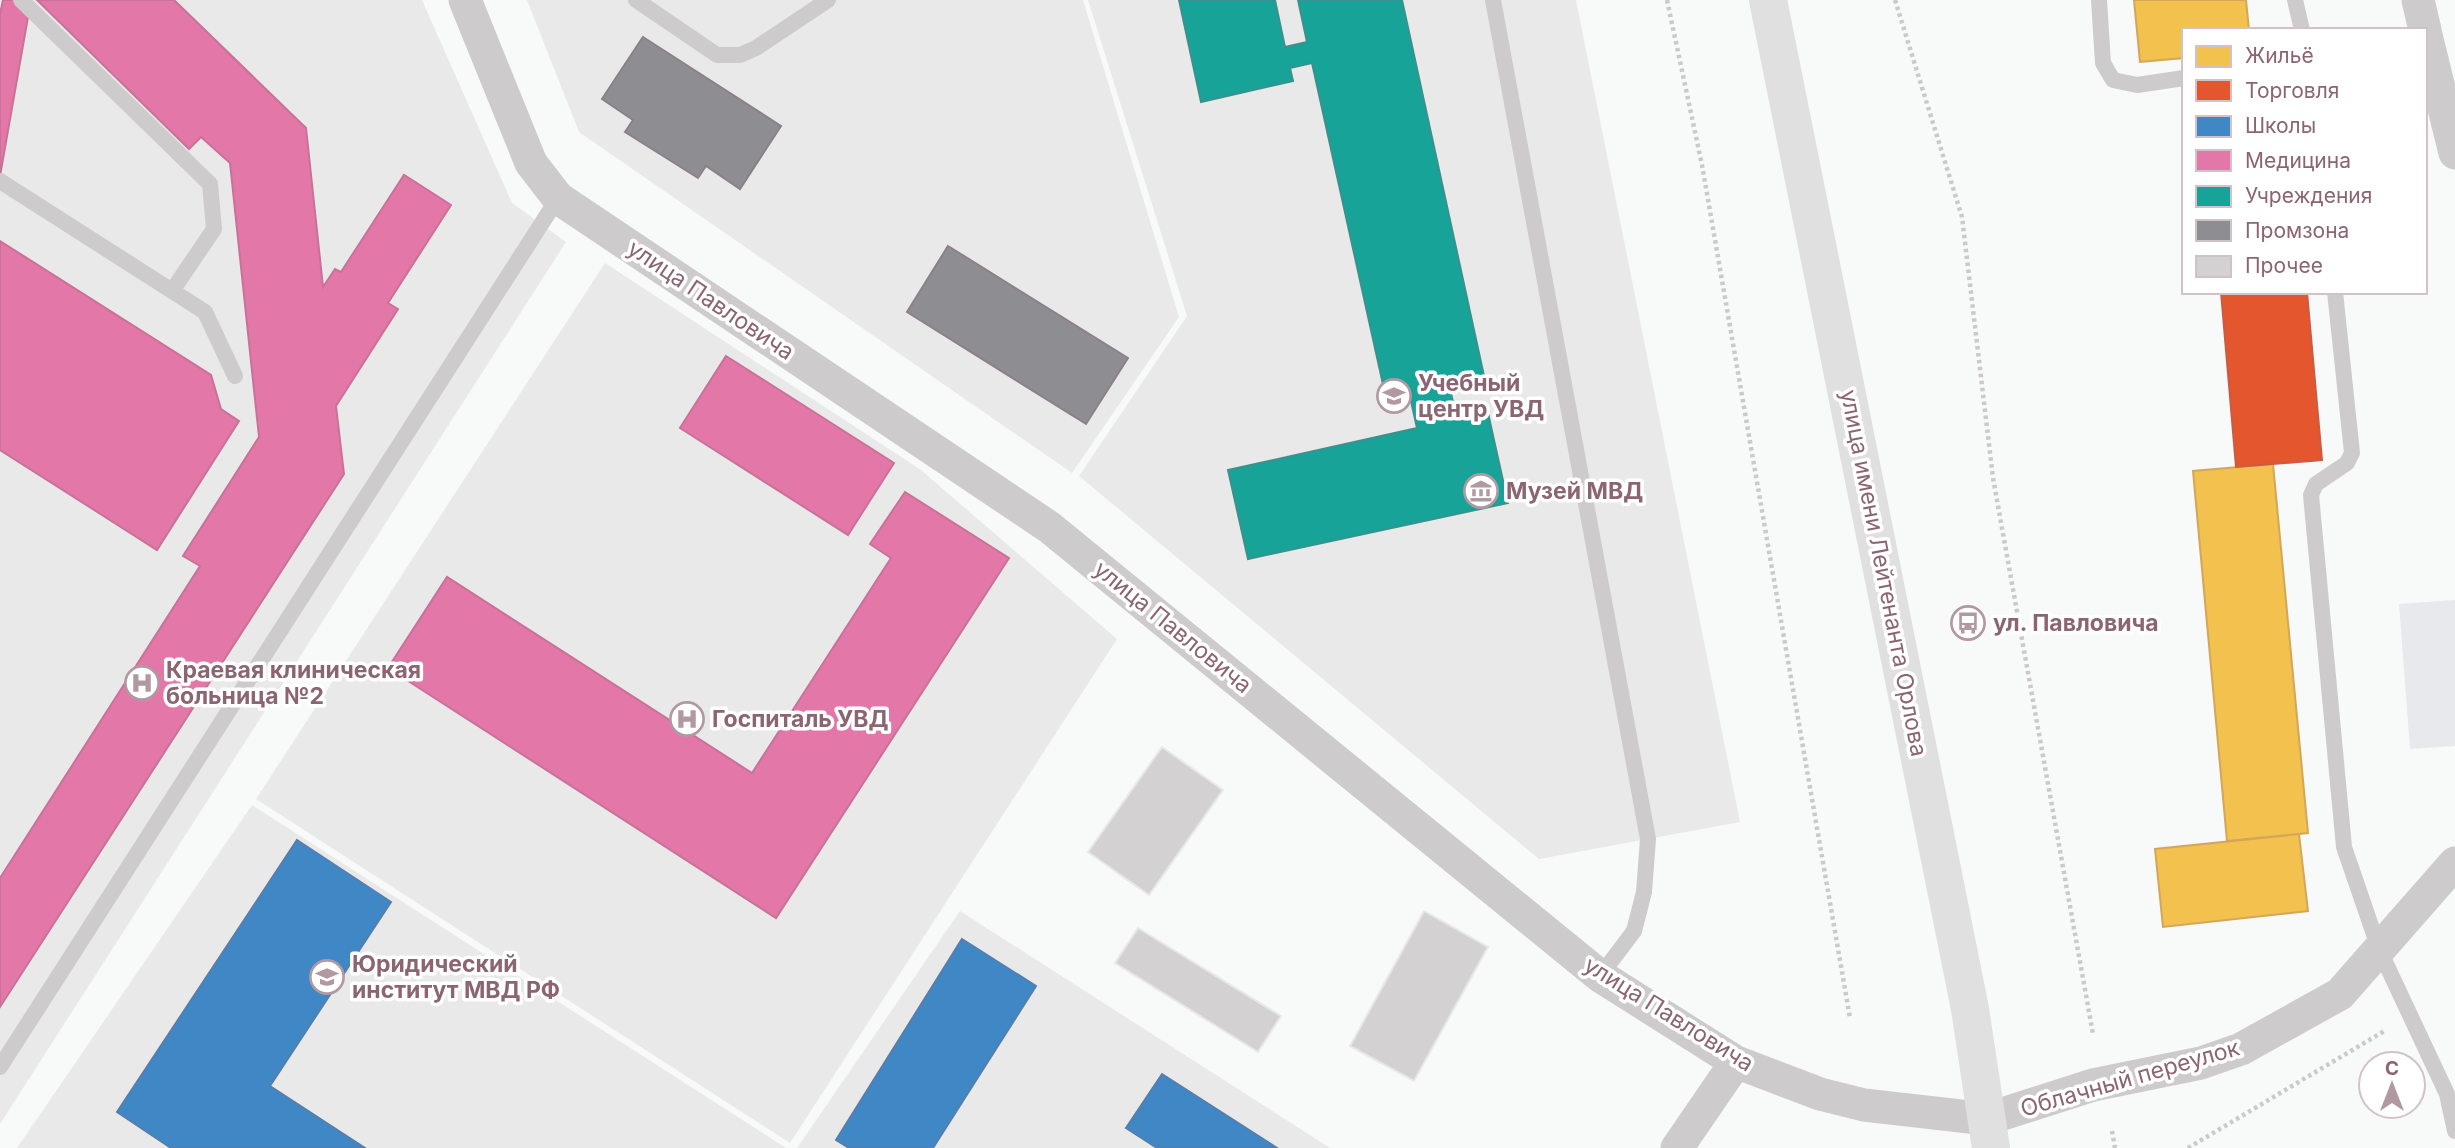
<svg xmlns="http://www.w3.org/2000/svg" width="2455" height="1148" font-family="Inter,sans-serif">
	<rect width="100%" height="100%" fill="#f8f9f9"/>
	<!-- built -->
	<path fill="#eae9e9" d="M0,0H422L512,203L566,242L0,1124Z
		M527,0H1083L1179,317L1072,473L579,132Z
		M1088,0H1576L1740,822L1539,859L1079,476L1187,316Z
		M605,263L921,470L1117,639L790,1143L256,799Z
		M252,805L786,1148H17Z
		M960,911L1330,1148H797Z"/>
	<!-- green -->
	<path fill="#e8e9ed" d="M2455,600V746L2410,749L2399,604Z"/>
	<!-- homes -->
	<path fill="#f2c14e" stroke="#d3a659" stroke-width="2" d="M2134,0H2246L2249,30H2184V58L2140,62Z
		M2273,464L2308,833L2227,841L2193,471Z
		M2299,834L2308,911L2163,927L2155,849Z"/>
	<!-- shops -->
	<path fill="#e4572e" stroke="#c95c42" stroke-width="2" d="M2221,292H2307L2322,460L2236,467Z"/>
	<!-- schools -->
	<path fill="#3f88c5" stroke="#567eac" stroke-width="2" d="M297,840L391,902L270,1086L365,1148H171L117,1112Z
		M962,939L1036,986L933,1148H849L836,1140Z
		M1162,1074L1277,1148H1157L1126,1128Z"/>
	<!-- health -->
	<path fill="#e377a8" stroke="#c97298" stroke-width="2" d="M3,0H31L0,176V14Z
		M37,0H174L306,128L323,287L335,269L341,272L404,175L451,205L388,303L398,309L336,406L344,474L0,1007V878L200,566L183,556L259,437L230,163L201,137L189,149Z
		M0,241L211,375L221,409L239,421L157,550L0,450Z
		M726,356L894,463L848,535L680,428Z
		M905,492L1009,558L776,918L388,668L447,577L752,773L891,558L870,544Z"/>
	<!-- public -->
	<path fill="#17a398" stroke="#3a918d" stroke-width="2" d="M1179,0H1275L1285,47L1307,42L1298,0H1402L1486,385L1451,393L1457,420L1488,413L1508,503L1248,559L1228,470L1417,428L1411,401L1388,407L1312,63L1290,68L1293,81L1201,102Z"/>
	<!-- industry -->
	<path fill="#8d8d92" stroke="#8c8188" stroke-width="2" d="M643,37L781,126L740,189L706,166L698,178L625,132L633,120L602,99Z
		M948,246L1128,358L1086,424L907,312Z"/>
	<!-- building -->
	<path fill="#d4d1d2" stroke="#e8e8e8" stroke-width="2" d="M1162,747L1223,790L1149,895L1088,852Z
		M1424,911L1488,947L1414,1081L1350,1046Z
		M1138,928L1281,1016L1258,1052L1115,963Z"/>
	<g fill="none" stroke-linecap="round" stroke-linejoin="round">
		<!-- path -->
		<path stroke="#cbc9c9" stroke-width="4.5" stroke-dasharray="3.5 3.5" stroke-linecap="butt" d="M1667,0L1702,165L1850,1018
			M1895,0L1962,217L1993,478L2093,1034
			M2112,1131L2115,1148
			M2188,1148L2386,1030"/>
		<!-- lane -->
		<path stroke="#cecbcc" stroke-width="16" d="M21,0L210,184L214,229L172,291
			M636,0L717,55H740L756,48L828,0
			M1493,0L1648,839L1644,892L1634,931L1600,976
			M2099,0L2103,63L2113,80L2137,85L2184,78
			M2295,0L2302,30
			M0,181L205,312L235,376
			M2335,292L2352,453L2347,463L2316,484L2311,495L2344,847L2379,949L2447,1094L2455,1131
			M0,1067L558,198"/>
		<!-- street -->
		<path stroke="#cecbcc" stroke-width="33" d="M465,0L531,163L558,198L1049,527L1600,976L1736,1062L1820,1094L1864,1105L1987,1119L2093,1085L2201,1063L2241,1049L2340,994L2455,863
			M2418,0L2425,30
			M2425,31L2455,153
			M1677,1148L1736,1062"/>
		<!-- secondary -->
		<path stroke="#e1e0e0" stroke-width="38" d="M1768,0L1970,1009L1991,1148"/>
	</g>
	<!-- icons -->
	<defs>
		<g id="university-ring" transform="scale(1.75)"><circle r="9.5" fill="#fff" stroke="#b199a1" stroke-width="1.5"/><path d="M0-5L7-2L0 1L-7-2ZM-4 1L0 2.5L4 1V4Q0 6-4 4Z" fill="#b199a1"/></g>
		<g id="museum-ring" transform="scale(1.75)"><circle r="9.5" fill="#fff" stroke="#b199a1" stroke-width="1.5"/><path d="M0-6L6-3V-2H-6V-3ZM-5-1h2V3h-2ZM-1-1h2V3h-2ZM3-1h2V3H3ZM-6 4H6V6H-6Z" fill="#b199a1"/></g>
		<g id="bus-ring" transform="scale(1.75)"><circle r="9.5" fill="#fff" stroke="#b199a1" stroke-width="1.5"/><path d="M-5-6H5V4H4V6H2V4H-2V6H-4V4H-5ZM-3.5-4V0h7V-4ZM-3.5 1.2v1.5H-2V1.2ZM2 1.2v1.5H3.5V1.2Z" fill="#b199a1"/></g>
		<g id="hospital-ring" transform="scale(1.75)"><circle r="9.5" fill="#fff" stroke="#b199a1" stroke-width="1.5"/><path d="M-5-5h3v3.5h4V-5h3V5h-3V1.5h-4V5h-3Z" fill="#b199a1"/></g>
	</defs>
	<g fill-rule="evenodd">
		<use href="#university-ring" x="1394" y="396"/>
		<use href="#museum-ring" x="1481" y="491"/>
		<use href="#bus-ring" x="1968" y="623"/>
		<use href="#hospital-ring" x="142" y="683"/>
		<use href="#hospital-ring" x="687" y="719"/>
		<use href="#university-ring" x="327" y="977"/>
	</g>
	<g text-anchor="middle" stroke-width="7" stroke-linejoin="round" paint-order="stroke">
		<!-- street labels -->
		<g font-size="23" fill="#8b6672" stroke="#fff">
			<text transform="translate(711 300) rotate(34)" y="8">улица Павловича</text>
			<text transform="translate(1884 573) rotate(79)" y="8">улица имени Лейтенанта Орлова</text>
			<text transform="translate(1173 627) rotate(39)" y="8">улица Павловича</text>
			<text transform="translate(1669 1014) rotate(32)" y="8">улица Павловича</text>
			<text transform="translate(2130 1078) rotate(-16)" y="8">Облачный переулок</text>
		</g>
		<!-- poi labels -->
		<g font-size="23" font-weight="bold" fill="#8b6672" stroke="#fff" text-anchor="start">
			<text x="1418" y="391">Учебный<tspan x="1418" dy="26">центр УВД</tspan></text>
			<text x="1506" y="499">Музей МВД</text>
			<text x="1993" y="631">ул. Павловича</text>
			<text x="166" y="678">Краевая клиническая<tspan x="166" dy="26">больница №2</tspan></text>
			<text x="712" y="727">Госпиталь УВД</text>
			<text x="352" y="972">Юридический<tspan x="352" dy="26">институт МВД РФ</tspan></text>
		</g>
	</g>
	<!-- legend -->
	<rect x="2182" y="28" width="245" height="266" fill="#ffffff" stroke="#d1c2c7" stroke-width="2"/>
	<rect x="2196" y="46" width="35" height="21" fill="#f2c14e" stroke="#d1c2c7" stroke-width="2"/>
	<text x="2245" y="63" font-size="21" fill="#8b6672">Жильё</text>
	<rect x="2196" y="80" width="35" height="21" fill="#e4572e" stroke="#d1c2c7" stroke-width="2"/>
	<text x="2245" y="98" font-size="21" fill="#8b6672">Торговля</text>
	<rect x="2196" y="116" width="35" height="21" fill="#3f88c5" stroke="#d1c2c7" stroke-width="2"/>
	<text x="2245" y="133" font-size="21" fill="#8b6672">Школы</text>
	<rect x="2196" y="150" width="35" height="21" fill="#e377a8" stroke="#d1c2c7" stroke-width="2"/>
	<text x="2245" y="168" font-size="21" fill="#8b6672">Медицина</text>
	<rect x="2196" y="186" width="35" height="21" fill="#17a398" stroke="#d1c2c7" stroke-width="2"/>
	<text x="2245" y="203" font-size="21" fill="#8b6672">Учреждения</text>
	<rect x="2196" y="220" width="35" height="21" fill="#8d8d92" stroke="#d1c2c7" stroke-width="2"/>
	<text x="2245" y="238" font-size="21" fill="#8b6672">Промзона</text>
	<rect x="2196" y="256" width="35" height="21" fill="#d4d1d2" stroke="#d1c2c7" stroke-width="2"/>
	<text x="2245" y="273" font-size="21" fill="#8b6672">Прочее</text>
	<!-- north arrow -->
	<g transform="translate(2392 1085)"><circle r="33" fill="#ffffff" stroke="#d1c2c7" stroke-width="2"/>
	<path d="M0-5L12 26L0 18L-12 26Z" fill="#b199a1"/>
	<text y="-10" font-size="19" font-weight="bold" text-anchor="middle" fill="#8b6672">С</text>
	</g>
</svg>
